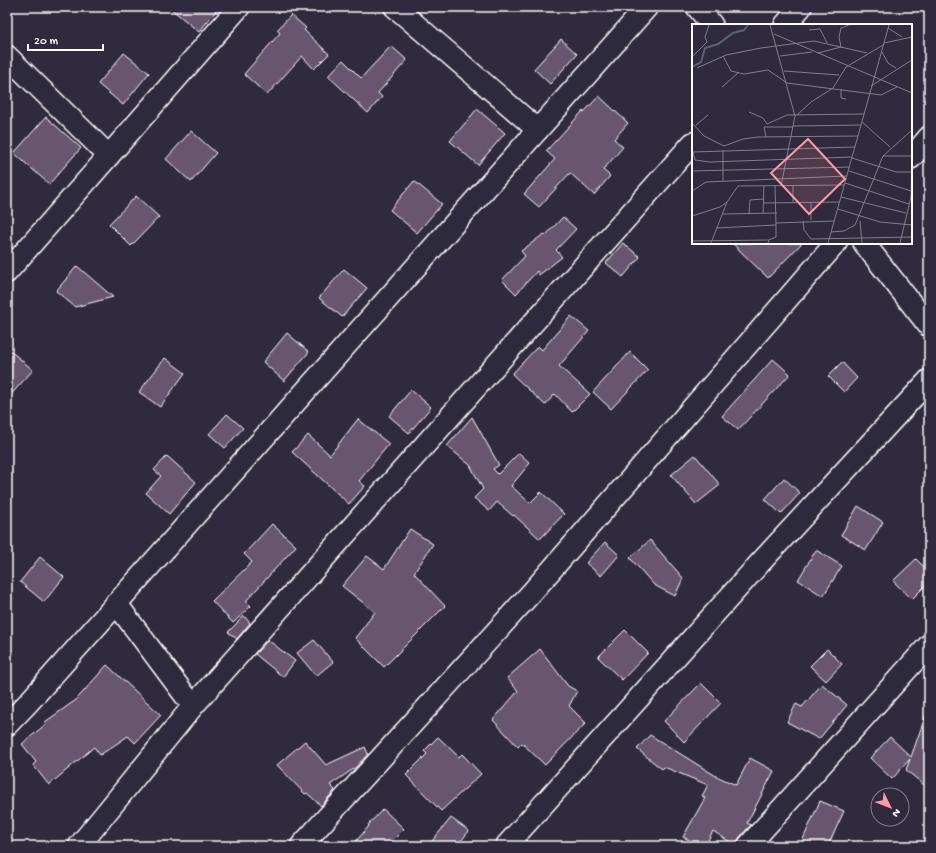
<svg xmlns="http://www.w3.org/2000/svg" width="936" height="853" font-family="'Gochi Hand',sans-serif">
	<rect width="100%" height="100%" fill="#2f2a3d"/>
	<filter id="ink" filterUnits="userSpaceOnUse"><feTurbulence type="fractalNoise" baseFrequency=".025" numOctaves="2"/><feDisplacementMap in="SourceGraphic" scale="8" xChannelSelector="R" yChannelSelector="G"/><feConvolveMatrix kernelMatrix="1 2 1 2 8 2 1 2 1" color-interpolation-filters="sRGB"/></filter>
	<g filter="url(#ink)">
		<!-- building -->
		<path fill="#68566f" stroke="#fff" d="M169,7H219L199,32Z
			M291,15L306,28L304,30L329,54L314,69L302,56L267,95L244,74L280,33L277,30Z
			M561,39L577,54L550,84L534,69Z
			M391,46L407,60L378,93L382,97L368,113L328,76L343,60L361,78Z
			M124,53L149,73L123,105L98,84Z
			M599,96L628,123L614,139L623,147L603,170L610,176L594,195L570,173L539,207L524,194L555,159L546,151L583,111L584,112Z
			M477,109L505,133L478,165L450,141Z
			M46,117L81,148L49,184L14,153Z
			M191,131L216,153L191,182L166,159Z
			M414,181L442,204L417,233L390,210Z
			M136,196L159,217L131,246L109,224Z
			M563,217L576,229L556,250L562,257L539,275L537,271L516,294L502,280L525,256L521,251L544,234L545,236Z
			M623,243L640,257L623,277L606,263Z
			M732,243H802L768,278Z
			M77,266L113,297L75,307L56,291Z
			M344,269L367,288L342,317L319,298Z
			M571,316L589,331L559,366L590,394L572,412L555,394L545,405L512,374L538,346L542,350Z
			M287,333L309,352L284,381L263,362Z
			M7,348L33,370L7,399Z
			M630,352L648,370L611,409L593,392Z
			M165,358L185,373L160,407L139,392Z
			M773,359L790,374L738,430L722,416Z
			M842,362L857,378L844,392L828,376Z
			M411,390L431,407L409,433L389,416Z
			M227,414L243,428L225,448L209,434Z
			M472,417L499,465L493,469L498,474L519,453L530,463L511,486L530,503L541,492L564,514L540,539L514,515L513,516L497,502L489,511L474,498L483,489L470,465L447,446Z
			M358,419L389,444L359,481L365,486L349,504L292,452L308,435L330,455Z
			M695,455L720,485L696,504L671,475Z
			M167,456L196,482L169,514L146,493L161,476L154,470Z
			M784,478L800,493L781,514L765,499Z
			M858,506L883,522L866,550L841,535Z
			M272,524L296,546L246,601L251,606L233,623L212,601L252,562L244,554Z
			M410,529L433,544L414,573L445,606L384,667L355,638L375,612L342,586L367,556L384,569Z
			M650,540L683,578L675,596L654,585L630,558Z
			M605,542L619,555L601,576L586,563Z
			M816,550L842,566L823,596L798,580Z
			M40,557L64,577L44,602L20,582Z
			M916,559L929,572V582L912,599L893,581Z
			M244,616L250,623L237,639L228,632Z
			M625,630L648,653L622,680L598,657Z
			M268,640L295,661L283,677L255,654Z
			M314,640L333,662L316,676L297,653Z
			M540,649L568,686L577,691L569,706L586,723L545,765L522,743L518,747L493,720L518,691L507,678Z
			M827,649L842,664L826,681L810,666Z
			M107,665L161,715L135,743L128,736L100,755L94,747L49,785L33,765L36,762L22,744L46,724L45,722L76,700Z
			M701,683L721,703L684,742L664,721Z
			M822,684L847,705L819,739L787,722L796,704L802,707Z
			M926,714H929V789L906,770L910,759L892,779L870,758L890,737L911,757Z
			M650,735L716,776L736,785L750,758L774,771L747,823L751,825L739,838L736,846L713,831L705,846H701L683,837L705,798L702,796L708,785L664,767L662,769L637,749Z
			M438,737L459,757L462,754L481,774L441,811L406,775L427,754L424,751Z
			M305,741L326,765L365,747L368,754L355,768L330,785L335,790L321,806L307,793L305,794L277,765Z
			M820,801L844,811L828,846H800Z
			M383,809L404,829L387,846H352L369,826L368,825Z
			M451,818L469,831L457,846H428Z"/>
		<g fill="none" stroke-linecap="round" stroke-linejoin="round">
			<!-- street casing -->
			<g stroke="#fff" stroke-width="24">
				<path id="street" d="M395,7L538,130
					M697,7L712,25
					M785,25L801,7
					M7,56L109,156
					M911,158L929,137
					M864,243L929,326
					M7,272L239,7
					M116,603L193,706
					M7,725L28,703L647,7
					M79,846L193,706L693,143
					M301,846L533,591L836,243
					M506,846L760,563L929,380
					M748,846L929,645"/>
			</g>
			<!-- street -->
			<use href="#street" stroke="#2f2a3d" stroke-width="21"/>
		</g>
	</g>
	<!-- overview -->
	<g transform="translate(692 24)">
		<rect width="220" height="220" fill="#2f2a3d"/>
		<path fill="none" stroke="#55637e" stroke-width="2" d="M0,43L9,38L13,24L26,20L41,9L52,6L56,1"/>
		<path fill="none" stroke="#827f8b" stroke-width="1" d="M78,1L103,92L89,162M196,4L210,13M117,6L128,5L135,19M82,10L220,69M192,19L220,13M190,28L196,39L204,44M126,29L149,23L147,13L149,4L157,1M31,32L39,47L52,50L76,46L95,59L189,71L205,63M88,32L120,28M0,33L15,18L13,13L17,1M5,44L34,31L69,24L122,17L175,29M92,47L147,51M179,62L220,36M30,63L46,49M149,65V74L154,75M57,88L71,94L75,100L95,91L172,90M105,91L119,78L141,64L154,43L191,21M170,98L198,123M0,99L12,112L32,122L51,115L66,113L166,112M4,101L16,91M101,102L169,101M74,113L72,103H101M31,126V157M1,128L3,136L18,138L160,133M1,128L163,123M191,132H220M160,134L204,148H219M0,147L158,143M157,147L219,167M153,159L217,180M101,161V179M0,167L14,158L155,152M149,173L214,189M71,179L148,178M146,185L188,198L220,201M71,189L72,162M31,190L85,189M57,190L58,176L71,175M0,192L28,183L35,178L46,162L152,161M119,196V179M111,197L112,206L119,215L220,213M168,197L170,219M84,199L142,197M24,204L84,201L83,162M139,208L152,207L163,201L191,132L220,106M0,217L77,216M19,219L35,178M76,219L77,216L84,213V201M136,219L197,1M208,219L219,173L220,131"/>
		<path fill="#ff9aa2" fill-opacity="0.15" stroke="#ff9aa2" stroke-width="2" d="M116,115L153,155L117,190L79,149Z"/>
		<rect width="220" height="220" fill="none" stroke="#fff" stroke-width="2"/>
	</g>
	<!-- margin -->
	<rect width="936" height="853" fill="none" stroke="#2f2a3d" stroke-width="24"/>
	<rect x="12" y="12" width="912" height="829" fill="none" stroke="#fff" stroke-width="1.5" filter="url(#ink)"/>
	<!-- north arrow -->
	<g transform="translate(890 807) rotate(133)"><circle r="19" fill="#2f2a3d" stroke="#827f8b"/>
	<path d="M0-3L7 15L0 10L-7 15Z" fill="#ff9aa2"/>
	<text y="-6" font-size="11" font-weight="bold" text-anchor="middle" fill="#ffffff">N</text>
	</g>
	<!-- scale -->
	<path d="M28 44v6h75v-6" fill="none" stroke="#ffffff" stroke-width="2"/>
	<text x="34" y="44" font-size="12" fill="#ffffff" stroke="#2f2a3d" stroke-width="3" paint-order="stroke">20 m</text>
</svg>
